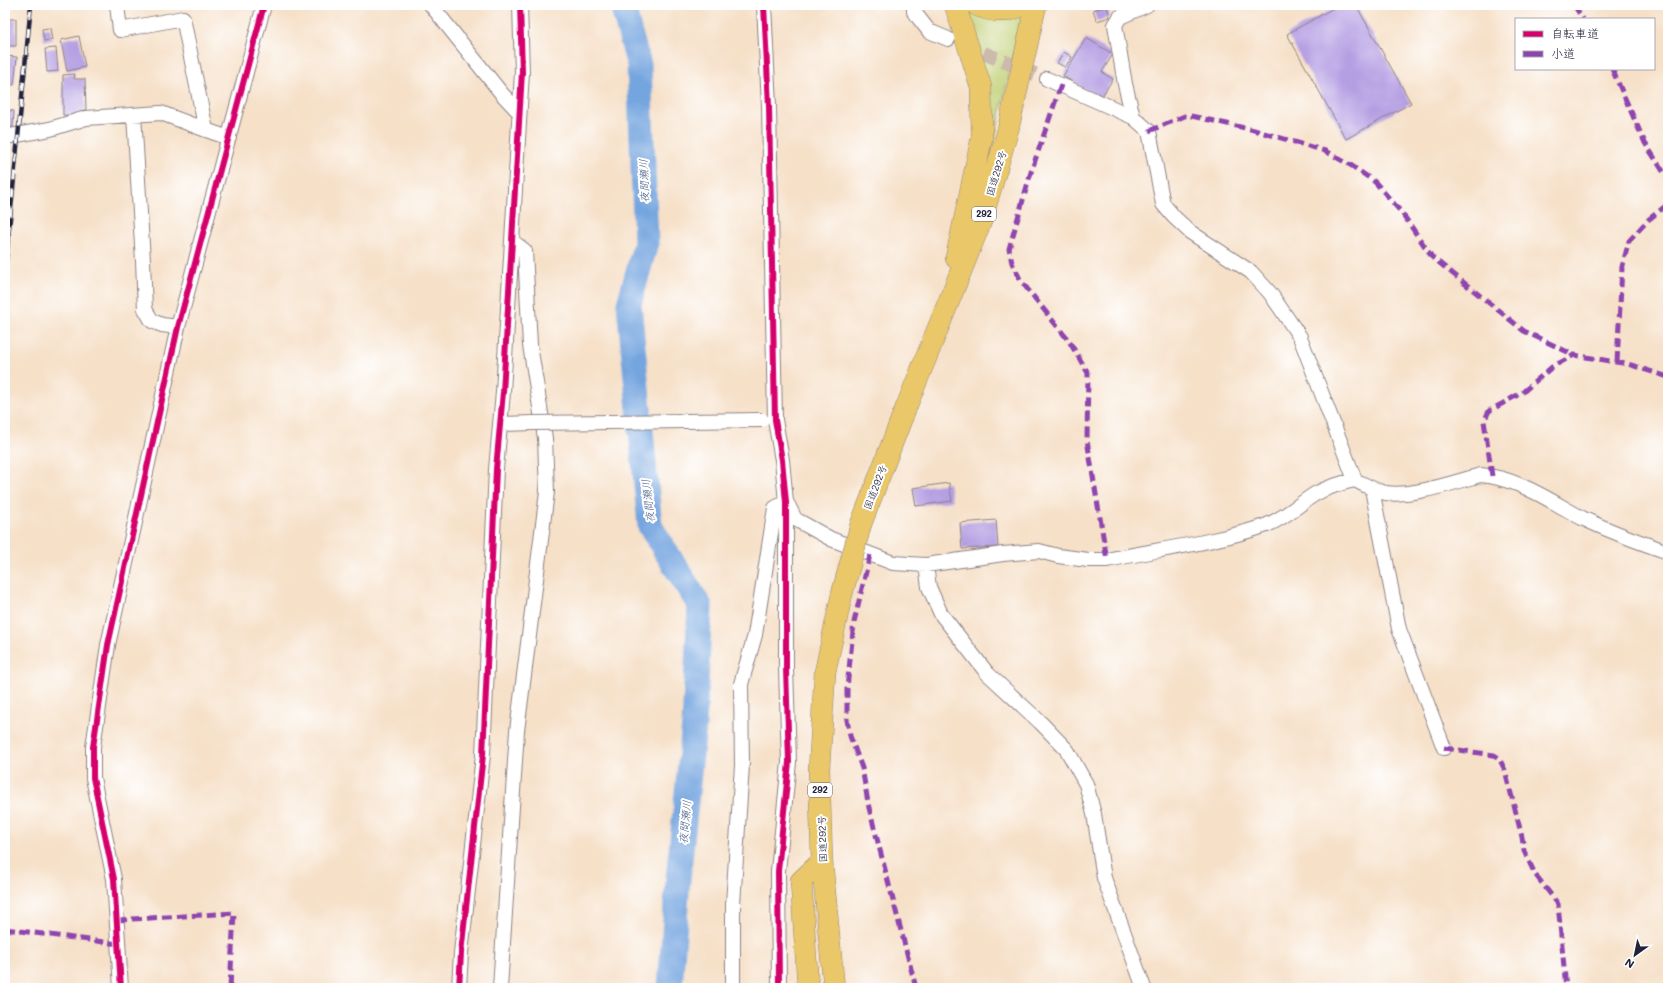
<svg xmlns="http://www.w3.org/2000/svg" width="1673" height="993" font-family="Mali,'Klee One',sans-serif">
	<rect width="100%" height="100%" fill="#fff"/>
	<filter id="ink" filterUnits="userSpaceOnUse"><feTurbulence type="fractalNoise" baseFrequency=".025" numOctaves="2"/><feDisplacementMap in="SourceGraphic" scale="8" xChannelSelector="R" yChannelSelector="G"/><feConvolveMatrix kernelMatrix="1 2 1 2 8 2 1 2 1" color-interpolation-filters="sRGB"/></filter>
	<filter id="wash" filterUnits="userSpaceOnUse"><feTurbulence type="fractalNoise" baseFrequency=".012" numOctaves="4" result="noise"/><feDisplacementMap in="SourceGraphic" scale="16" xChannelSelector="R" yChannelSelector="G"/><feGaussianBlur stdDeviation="0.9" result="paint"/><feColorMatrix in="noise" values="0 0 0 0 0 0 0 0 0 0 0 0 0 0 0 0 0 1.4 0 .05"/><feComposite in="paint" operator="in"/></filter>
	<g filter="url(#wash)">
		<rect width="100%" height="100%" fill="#f6e0c8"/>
		<!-- green -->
		<path fill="#bfce71" stroke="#707856" d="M960,5L1024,11L991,154L983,151Z"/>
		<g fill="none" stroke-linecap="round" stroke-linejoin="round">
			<!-- river -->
			<path stroke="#74a5df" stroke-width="25" d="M622,5L639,65L646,243L629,304L650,526L700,606L694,725L678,879L670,988"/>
		</g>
		<g id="blocks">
			<!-- building -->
			<path fill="#b59fe3" d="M1339,5H1356L1411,103L1346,139L1287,34Z
				M1107,6L1110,17L1097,21L1093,10Z
				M5,19H16V46H5Z
				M50,28L52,40L44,41L42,29Z
				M79,36L85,67L67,71L61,40Z
				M1086,38L1113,54L1102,72L1113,79L1100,99L1063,76Z
				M56,48L58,71L47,72L45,49Z
				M1064,52L1072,57L1065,67L1057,63Z
				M5,56L17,57L14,85L5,84Z
				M75,74L74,79H85L86,109L74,115H63V75Z
				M5,110L14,111L13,127L5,126Z
				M949,483L952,501L916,506L913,488Z
				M996,520L998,547L962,549L960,523Z"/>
		</g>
	</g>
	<g filter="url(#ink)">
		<use href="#blocks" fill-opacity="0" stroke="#8c8182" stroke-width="1"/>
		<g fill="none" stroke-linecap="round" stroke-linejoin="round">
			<!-- minor-tunnel -->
			<path stroke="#ccbaac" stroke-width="14" stroke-dasharray="14 7" stroke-linecap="butt" d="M964,45L1047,79"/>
			<!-- minor casing -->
			<g stroke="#8c8182" stroke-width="16">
				<path id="minor" d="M117,5L120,30L183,18L206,130
					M431,5L502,94L519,112
					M764,5L769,106L775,420L782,460L786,502V669L789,762L778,871L779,988
					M914,5V12L929,31L948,39
					M1147,5L1120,17L1115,25L1125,84L1133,117L1149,131L1163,204L1174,217L1190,232L1251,272L1270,293L1300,337L1355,480C1365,485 1375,491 1386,493C1413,497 1454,482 1481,475C1518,478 1550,501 1582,518C1609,531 1639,542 1668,552
					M1047,79L1133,117
					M134,115L143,261L145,309L152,321L162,325L178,327
					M5,137L50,129L86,118L161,113L206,130L229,138
					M500,424L533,423
					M1372,489L1399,629L1444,748
					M788,505L795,519L831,539L893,563L926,565L1003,554L1039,551L1058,556L1088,560H1107C1160,549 1216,543 1267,525C1285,518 1299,504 1315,494C1328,487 1341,483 1355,480
					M926,565L929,587L941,614L987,673L1040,722L1067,750L1086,784L1094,814L1104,878L1144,988
					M121,988L114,879L93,778V747L108,645L178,327L264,5
					M459,988L461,953L483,755L496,469L503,392L522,72L520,5
					M500,988L517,731L547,492L545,438L530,345L525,251L512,241
					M733,988V904L742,765L741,684L755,635L775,508L786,502"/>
			</g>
			<!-- highway casing -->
			<g stroke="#8c8182" stroke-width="22">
				<path id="highway" d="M955,5L981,87L982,137L956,258
					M976,5C990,12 1009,14 1021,5
					M903,415L982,219L1008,130L1036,5
					M808,988L801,881L822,861
					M834,988L822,861L819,769L825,672L842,594"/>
			</g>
			<!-- minor -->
			<use href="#minor" stroke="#fff" stroke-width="14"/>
			<!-- highway -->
			<use href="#highway" stroke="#eac769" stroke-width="21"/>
			<!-- rail casing -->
			<g stroke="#22223b" stroke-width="4.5">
				<path id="rail" d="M5,270L31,5"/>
			</g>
			<!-- rail -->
			<use href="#rail" stroke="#fff" stroke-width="3" stroke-dasharray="9" stroke-linecap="butt"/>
			<!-- minor-bridge casing -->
			<g stroke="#8c8182" stroke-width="16" stroke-linecap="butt">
				<path id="minor-bridge" d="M533,423L762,420"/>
			</g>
			<!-- highway-bridge casing -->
			<g stroke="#8c8182" stroke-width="22" stroke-linecap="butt">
				<path id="highway-bridge" d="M842,594L861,524L903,415"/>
			</g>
			<!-- minor-bridge -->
			<use href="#minor-bridge" stroke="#fff" stroke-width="14"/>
			<!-- highway-bridge -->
			<use href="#highway-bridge" stroke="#eac769" stroke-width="21"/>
			<!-- quiet -->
			<path stroke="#8e44ad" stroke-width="5" stroke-dasharray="10 5" stroke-linecap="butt" d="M1574,5L1583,19
				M1612,69L1645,143L1668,179
				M1061,85L1031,172L1009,249L1012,263L1021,281L1069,341L1088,373L1087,440L1107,560
				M1149,131L1187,115L1254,130L1325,151L1352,166L1375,182L1402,213L1432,257L1524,331L1574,355
				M1617,362L1622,267L1629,241L1648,220L1668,204
				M1492,476L1484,421L1489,411L1523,392L1552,367L1574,355L1628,364L1668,377
				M870,555L854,622L847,688V720L850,736L862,768L869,808L916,988
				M1444,748L1494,755L1499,758L1505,770L1522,837L1524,851L1535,874L1558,904L1566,988
				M117,920L234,913L230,988
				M5,929L119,944"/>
			<!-- cycleway casing -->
			<g stroke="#fff" stroke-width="8">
				<path id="cycleway" d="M764,5L769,106L775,420L782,460L786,502V669L789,762L778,871L779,988
					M121,988L114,879L93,778V747L108,645L178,327L264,5
					M459,988L461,953L483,755L496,469L503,392L522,72L520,5"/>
			</g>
			<!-- cycleway -->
			<use href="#cycleway" stroke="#d6006c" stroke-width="6"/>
		</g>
	</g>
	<g text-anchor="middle" stroke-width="4" stroke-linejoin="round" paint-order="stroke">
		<!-- shield labels -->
		<g fill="#fff" stroke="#646476" stroke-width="1">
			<rect x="972" y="207" width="24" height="14" rx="3"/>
			<rect x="808" y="783" width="24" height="14" rx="3"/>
		</g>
		<g font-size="9" font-weight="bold" fill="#22223b">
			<text x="984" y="217">292</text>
			<text x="820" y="793">292</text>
		</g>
		<!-- street labels -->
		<g font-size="10" fill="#22223b" stroke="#fff">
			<text transform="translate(996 173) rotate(-73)" y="4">国道292号</text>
			<text transform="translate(875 487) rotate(-69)" y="4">国道292号</text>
			<text transform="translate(822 839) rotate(-92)" y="4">国道292号</text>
		</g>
		<!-- water labels -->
		<g font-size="11" font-style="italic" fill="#475d85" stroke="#fff">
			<text transform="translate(644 181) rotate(-92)" y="4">夜間瀬川</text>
			<text transform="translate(648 501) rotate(-97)" y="4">夜間瀬川</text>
			<text transform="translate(685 822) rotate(-85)" y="4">夜間瀬川</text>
		</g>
	</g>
	<!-- margin -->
	<rect width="1673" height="993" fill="none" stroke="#fff" stroke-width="20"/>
	<!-- legend -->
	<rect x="1515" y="18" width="140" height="52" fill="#ffffff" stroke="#a7a7b1"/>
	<rect x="1523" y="31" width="20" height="6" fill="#d6006c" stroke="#a7a7b1"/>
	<text x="1551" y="38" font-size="12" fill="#22223b">自転車道</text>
	<rect x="1523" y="51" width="20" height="6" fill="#8e44ad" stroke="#a7a7b1"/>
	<text x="1551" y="58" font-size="12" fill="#22223b">小道</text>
	<!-- north arrow -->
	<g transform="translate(1635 955) rotate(213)" stroke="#ffffff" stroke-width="3" paint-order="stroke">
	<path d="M0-3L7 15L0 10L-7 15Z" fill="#22223b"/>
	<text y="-6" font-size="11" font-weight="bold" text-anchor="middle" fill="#22223b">N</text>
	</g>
</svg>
